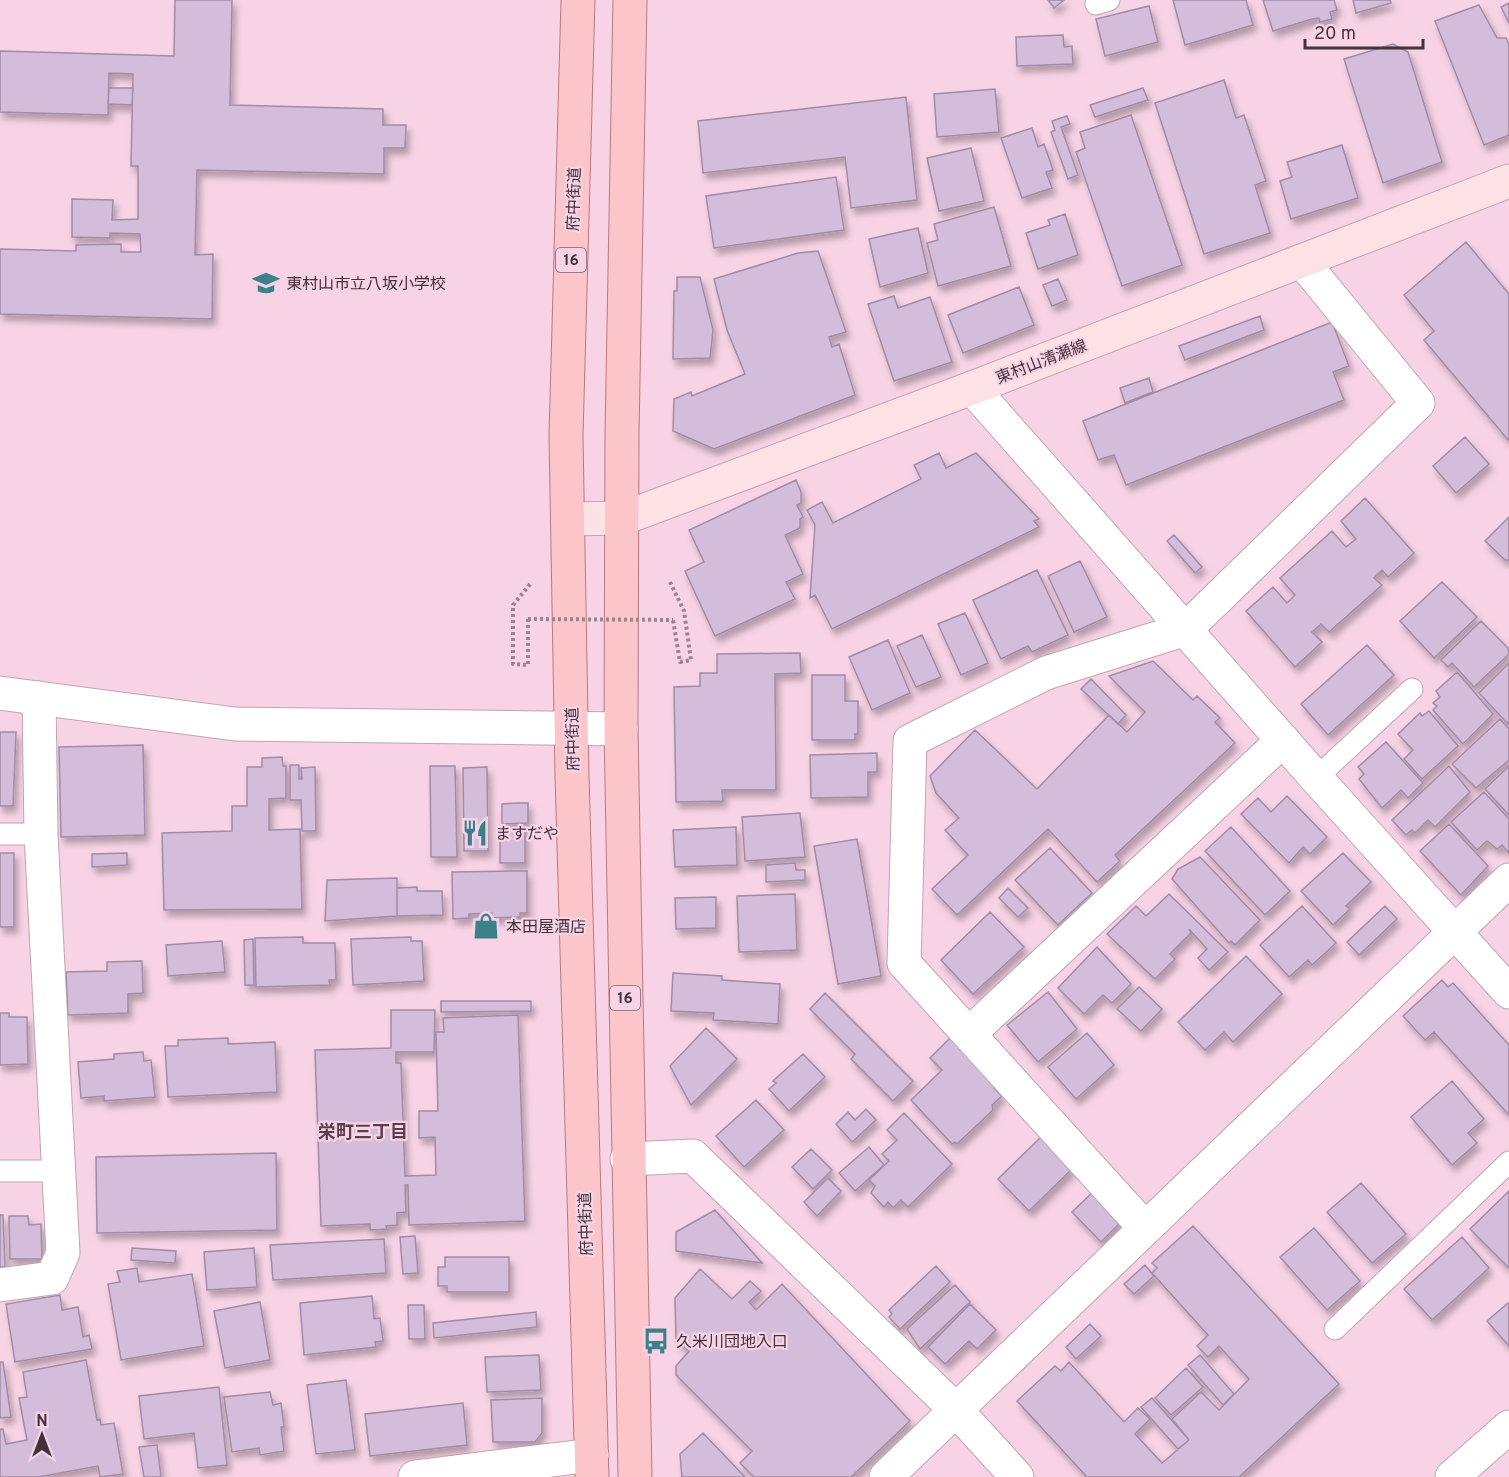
<svg xmlns="http://www.w3.org/2000/svg" width="1509" height="1477" font-family="Overpass,'Noto Sans JP',sans-serif">
	<defs>
		<filter id="shadow"><feDropShadow dx="3.5" dy="6" stdDeviation="3" flood-color="#0004"/></filter>
	</defs>
	<rect width="100%" height="100%" fill="#f7d3e5"/>
	<!-- building -->
	<path fill="#d3bdda" stroke="#a18ca8" stroke-width="1.5" filter="url(#shadow)" d="M175,0H232L230,105L383,109V125H406L405,148H384V174L197,170L195,255L213,254L212,319L0,314V249L76,251V245L121,244V252H141L140,234L110,233V238L72,237V199L113,200L112,220L138,219V166H131L133,74L109,73L108,115L0,112V51L174,56Z
		M1048,0H1064L1054,8Z
		M1173,0H1246L1253,25L1185,45Z
		M1263,0H1334L1337,10L1330,12L1332,19L1320,22L1319,18L1312,19L1273,31Z
		M1353,0H1390L1391,3L1356,13Z
		M1509,3V23L1501,7Z
		M1479,5L1497,38H1506L1509,44V135L1484,145L1435,21Z
		M1149,6L1158,42L1105,56L1096,19Z
		M1063,35L1064,47L1072,46L1073,64L1017,66L1016,37Z
		M1393,44L1408,52L1442,162L1383,183L1344,59Z
		M1224,80L1236,118L1244,115L1266,181L1255,185L1270,233L1204,254L1155,103Z
		M109,88H133L132,105L108,104Z
		M1143,88L1148,100L1095,117L1090,105Z
		M995,89L999,132L937,137L934,94Z
		M906,97L917,200L851,208L845,157L703,173L698,121Z
		M1131,115L1182,265L1122,286L1076,152L1085,148L1080,132Z
		M1067,116L1070,124L1061,127L1078,175L1068,179L1051,132L1055,130L1052,121Z
		M1032,128L1038,147L1044,144L1053,170L1046,172L1052,188L1022,198L1001,138Z
		M1342,145L1358,198L1291,219L1280,181L1292,177L1287,162Z
		M971,148L984,201L939,211L927,158Z
		M836,177L844,230L714,248L706,196Z
		M994,207L1011,266L938,286L927,243L938,240L934,224Z
		M1065,214L1078,255L1038,269L1026,233L1050,225L1048,220Z
		M918,228L928,273L880,287L869,239Z
		M1466,242L1509,294V441L1424,340L1434,331L1404,295Z
		M818,251L846,332L829,337L832,347L839,344L855,395L714,449L673,431L674,399L691,392L692,396L745,374L727,330L714,279L798,253Z
		M677,277H700L713,330L710,358L673,359L674,291H677Z
		M1058,279L1067,300L1052,306L1043,285Z
		M1019,287L1034,325L963,353L948,315Z
		M894,296L898,308L930,297L952,362L894,381L868,304Z
		M1260,316L1264,330L1185,360L1179,346Z
		M1332,322L1349,366L1333,372L1344,400L1126,485L1114,455L1098,460L1083,421Z
		M1149,378L1153,392L1125,403L1120,388Z
		M1465,437L1489,464L1456,493L1433,466Z
		M939,453L946,468L976,453L1039,519L1034,521L1039,527L832,629L815,595L810,598L815,525L807,510L822,502L833,523L921,479L914,465Z
		M796,480L801,492V503L797,505L803,517L800,519V528L785,535L803,574L786,582L795,599L715,636L685,571L704,562L689,530Z
		M1365,498L1414,553L1388,577L1382,570L1374,578L1382,585L1329,632L1321,624L1312,632L1322,642L1295,667L1246,611L1273,587L1287,603L1295,595L1280,578L1332,531L1346,547L1356,539L1341,521Z
		M1509,517V560H1505L1485,541Z
		M1174,535L1202,567L1195,573L1167,541Z
		M1080,561L1107,617L1074,632L1048,576Z
		M1037,570L1068,635L1032,652L1028,646L1001,659L973,600Z
		M1442,582L1477,617L1434,658L1400,621Z
		M965,613L988,663L961,675L938,624Z
		M1481,621L1508,648L1509,654L1474,687L1452,663L1448,667L1441,660Z
		M922,635L941,677L916,687L897,646Z
		M888,640L910,693L872,710L849,657Z
		M1367,645L1394,675L1328,735L1301,704Z
		M800,653L801,673L775,674L776,790H722L723,801L676,802L674,687L700,686V673H717V654Z
		M1153,661L1193,700L1197,696L1220,718L1215,722L1235,743L1115,855L1120,861L1097,882L1048,829L957,915L932,889L968,855L945,830L959,818L936,793L930,776L975,730L1037,789L1109,715L1127,732L1145,712L1109,676Z
		M1509,663V725L1479,693Z
		M1457,672L1493,714L1463,744L1433,710L1437,706L1433,703L1440,697L1436,691Z
		M812,675H845V701H858V734H855V740H812Z
		M1091,679L1126,715L1118,724L1081,689Z
		M1429,711L1458,746L1422,779L1404,759L1413,750L1398,734L1420,713L1422,716Z
		M1500,719L1509,729V760L1476,788L1452,764Z
		M0,732H16L13,806H0Z
		M1386,742L1423,783L1408,798L1401,790L1382,808L1359,779L1364,774L1358,767Z
		M143,745L145,835L61,837L59,747Z
		M877,753V772H868V797L811,798L810,755Z
		M282,757L283,766H286V798L269,799V830L300,829L302,909L164,910L162,833L232,831V806H247V767H262V758Z
		M290,765H299V779H302L301,768L315,767L316,831H302L301,800H290Z
		M430,766H455L457,857H431Z
		M1449,766L1470,792L1435,827L1428,820L1415,833L1412,830L1406,835L1392,820Z
		M1509,766V815L1485,789Z
		M487,767L488,851H464L463,768Z
		M1484,792L1509,819V853L1502,845L1497,849L1487,841L1477,850L1451,822Z
		M1287,796L1327,837L1310,854L1303,847L1289,863L1241,814L1258,798L1271,812Z
		M516,803H528V823L502,824V804Z
		M800,813L805,857L745,861L742,817Z
		M1449,824L1488,866L1461,895L1420,851Z
		M500,827H525V863H500Z
		M736,827L737,865L675,867L673,830Z
		M1231,827L1290,891L1265,915L1205,851Z
		M857,839L881,976L838,984L814,846Z
		M1050,848L1092,893L1058,925L1015,880Z
		M0,853H14V927H0Z
		M127,853V865L92,867V854Z
		M1343,853L1371,882L1346,906L1350,909L1333,925L1301,891Z
		M1200,857L1260,920L1235,945L1231,941L1229,943L1172,879L1178,869Z
		M795,863L796,870H805V880L766,882V865Z
		M516,871H527V913H520V917L491,918L492,913L469,914V918L453,919L452,872Z
		M397,878V916L325,921L327,880Z
		M417,887V891H442L443,915L397,916V888Z
		M1008,888L1028,908L1018,917L999,898Z
		M795,894L797,950L739,952L737,896Z
		M1169,894L1228,952L1209,970L1198,958L1207,949L1189,929L1191,933L1170,954L1175,959L1155,979L1107,934L1136,906L1146,916Z
		M716,897V928L676,929L675,898Z
		M1302,906L1336,943L1312,965L1308,960L1289,977L1260,945Z
		M1385,906L1397,919L1359,955L1347,942Z
		M990,912L1024,947L973,994L941,960Z
		M303,937V943H335L336,980H329L330,985L256,987L255,938Z
		M411,937V941H422L424,981L353,985L351,939Z
		M253,939L254,985H245L244,940Z
		M222,941L225,972L168,976L166,945Z
		M1097,947L1131,984L1112,1003L1103,995L1084,1014L1058,988Z
		M1246,956L1282,994L1233,1042L1224,1032L1205,1050L1178,1022Z
		M142,961L143,993L128,994V1013L68,1015L66,972L107,971V962Z
		M673,973L722,976V980L780,984L778,1024L713,1020L714,1013L671,1011Z
		M1442,980L1448,987L1453,983L1509,1045V1115L1434,1032L1425,1040L1403,1016Z
		M1139,987L1162,1009L1141,1031L1117,1009Z
		M1048,992L1077,1029L1038,1062L1007,1025Z
		M825,993L913,1081L893,1101L851,1059L855,1054L810,1009Z
		M441,1001H531V1011L441,1012Z
		M391,1010H435L434,1052H396V1063H401L405,1176L436,1175L435,1137L419,1138V1111H438L436,1032H444L443,1018L518,1015L525,1221L409,1225L408,1185H405L406,1212L397,1213V1225L386,1226L387,1229L370,1230V1224L321,1226L315,1050L391,1048Z
		M0,1013H9V1017H27L28,1064L0,1065Z
		M706,1028L737,1059L691,1105L670,1066Z
		M1087,1033L1114,1065L1076,1099L1048,1067Z
		M952,1036L997,1086L994,1088L1002,1096L992,1105L993,1110L957,1144L955,1142L952,1144L911,1100L942,1070L930,1058Z
		M228,1038V1044L275,1042L277,1092L168,1097L165,1046H178V1040Z
		M143,1052L144,1061L151,1060L155,1097L104,1101V1096L81,1098L78,1062L114,1059V1054Z
		M803,1054L825,1077L789,1111L769,1089L776,1083L773,1081Z
		M1452,1081L1484,1119L1468,1133L1477,1143L1452,1165L1411,1117Z
		M756,1100L784,1130L744,1167L716,1136Z
		M866,1109L876,1120L852,1142L836,1124L848,1112L855,1120Z
		M904,1113L952,1164L908,1207L901,1200L893,1208L888,1202L884,1207L871,1193L875,1186L869,1180L889,1161L882,1154L897,1140L887,1130Z
		M1041,1137L1072,1169L1029,1211L998,1179Z
		M869,1147L884,1165L855,1191L839,1173Z
		M811,1149L832,1170L813,1189L792,1167Z
		M276,1153L277,1230L97,1233L96,1157Z
		M828,1178L841,1191L817,1216L804,1202Z
		M1361,1183L1406,1234L1372,1263L1327,1212Z
		M1096,1189L1120,1212L1118,1225L1101,1242L1072,1212Z
		M1509,1191V1268L1470,1229Z
		M715,1210L762,1263L676,1251V1232Z
		M0,1215H3L5,1267H0Z
		M9,1216H28L29,1225L41,1224L42,1259H10Z
		M1193,1226L1339,1384L1239,1477H1087L1017,1401L1055,1366L1061,1371L1069,1362L1124,1422L1138,1408L1150,1419L1135,1434L1162,1463L1189,1440L1172,1419L1201,1392L1219,1410L1249,1379L1219,1346L1208,1357L1197,1346L1208,1335L1152,1273L1157,1268L1152,1263Z
		M1314,1228L1360,1281L1327,1310L1280,1257Z
		M415,1236L418,1273L403,1274L400,1237Z
		M1462,1237L1489,1268L1432,1320L1404,1289Z
		M384,1239L386,1273L273,1280L270,1245Z
		M132,1248L176,1251L175,1263L131,1260Z
		M254,1248L257,1287L207,1290L204,1252Z
		M445,1257H509V1292H447V1286H438V1267H445Z
		M1145,1265L1154,1276L1134,1294L1124,1284Z
		M936,1266L950,1282L900,1329L889,1317L892,1314L889,1310Z
		M137,1268L139,1282L192,1274L204,1346L121,1360L108,1284L120,1282L117,1271Z
		M700,1269L732,1299L750,1281L761,1291L749,1302L756,1310L782,1284L910,1421L851,1477H754L740,1463L752,1451L676,1375V1366L689,1351L676,1340L675,1298Z
		M955,1285L970,1302L920,1349L907,1329Z
		M60,1295L62,1310L78,1307L83,1337L89,1335L92,1349L15,1362L6,1304Z
		M372,1296L374,1319L380,1318L383,1341L375,1342L376,1347L304,1355L300,1303Z
		M260,1302L270,1360L225,1368L214,1311Z
		M1508,1303L1509,1304V1346L1487,1321Z
		M970,1304L996,1330L977,1349L969,1341L945,1364L928,1347Z
		M408,1305H424L425,1339H409Z
		M536,1312L537,1327L434,1338L433,1323Z
		M1090,1324L1101,1336L1076,1359L1066,1347Z
		M539,1355L541,1390L487,1392L485,1357Z
		M1200,1355L1234,1394L1223,1405L1188,1365Z
		M86,1360L97,1420L100,1419L101,1425L114,1423L123,1474L100,1477L98,1466L38,1477H0V1429H3L6,1444L27,1440L19,1398L27,1397L23,1372Z
		M0,1362H3L11,1417L0,1418Z
		M1186,1368L1203,1387L1171,1415L1155,1398Z
		M346,1380L355,1450L316,1454L307,1385Z
		M219,1387L227,1465L198,1468L194,1433L144,1439L139,1396Z
		M270,1392L273,1405L281,1403L284,1427H281L284,1451L260,1455L259,1448L232,1452L224,1397Z
		M542,1398V1433L535,1442H493L491,1400Z
		M1152,1398L1189,1440L1178,1449L1141,1407Z
		M463,1403L467,1445L370,1456L365,1414Z
		M703,1433L745,1477H682L680,1454Z
		M157,1445L161,1477H144L139,1447Z"/>
	<g fill="none" stroke-linecap="round" stroke-linejoin="round">
		<!-- service casing -->
		<g stroke="#c3a2b3" stroke-width="23">
			<path id="service" d="M1097,0L1096,4L1109,0
				M1316,778L1412,689
				M0,834H41
				M0,1171H60
				M1335,1329L1509,1162"/>
		</g>
		<!-- minor casing -->
		<g stroke="#c3a2b3" stroke-width="35">
			<path id="minor" d="M972,388L1316,778L1509,992
				M969,1034L1283,740
				M627,1159L693,1156L956,1410L1017,1477
				M1145,1228L904,963L910,741L1046,673L1186,629L1418,403L1302,261
				M0,1285L52,1278L63,1253L41,834L39,698
				M415,1477L592,1455
				M886,1477L1509,880
				M1452,1477L1509,1427"/>
		</g>
		<!-- tertiary casing -->
		<g stroke="#c3a2b3" stroke-width="35">
			<path id="tertiary" d="M0,693L235,724L621,729"/>
		</g>
		<!-- secondary casing -->
		<g stroke="#c3a2b3" stroke-width="35">
			<path id="secondary" d="M568,519L624,518L972,388L1509,181"/>
		</g>
		<!-- primary casing -->
		<g stroke="#b87981" stroke-width="35">
			<path id="primary" d="M578,0L566,436L572,775L592,1477
				M630,0L622,435L621,729L635,1477"/>
		</g>
		<!-- path -->
		<path stroke="#9c838f" stroke-width="4" stroke-dasharray="3 3" stroke-linecap="butt" d="M670,582L684,611L691,660L680,662L673,620
			M528,619V665L513,664V605L531,583"/>
		<!-- service -->
		<use href="#service" stroke="#fff" stroke-width="21"/>
		<!-- minor -->
		<use href="#minor" stroke="#fff" stroke-width="33"/>
		<!-- tertiary -->
		<use href="#tertiary" stroke="#fff" stroke-width="33"/>
		<!-- secondary -->
		<use href="#secondary" stroke="#fde2e5" stroke-width="33"/>
		<!-- primary -->
		<use href="#primary" stroke="#fbc5ca" stroke-width="33"/>
		<!-- path-bridge -->
		<path stroke="#9c838f" stroke-width="4" stroke-dasharray="3 3" stroke-linecap="butt" d="M528,619L673,620"/>
	</g>
	<!-- icons -->
	<defs>
		<g id="school-bare" transform="scale(2.07)"><path d="M0-5L7-2L0 1L-7-2ZM-4 1L0 2.5L4 1V4Q0 6-4 4Z" fill="#3a818b" stroke="#f7d3e5" stroke-width="2.5" paint-order="stroke"/></g>
		<g id="restaurant-bare" transform="scale(2.07)"><path d="M-5-6h1v4h1v-4h1v4h1v-4h1v5L-1.5 .5V6h-2V.5L-5-1ZM5-6V6H3V1.5H1.5Q1.5-4 5-6Z" fill="#3a818b" stroke="#f7d3e5" stroke-width="2.5" paint-order="stroke"/></g>
		<g id="shop-bare" transform="scale(2.07)"><path d="M-5-2.5h2.3a2.7 3.5 0 0 1 5.4 0H5L5.5 6h-11ZM-1.5-2.5h3a1.5 2.3 0 0 0-3 0Z" fill="#3a818b" stroke="#f7d3e5" stroke-width="2.5" paint-order="stroke"/></g>
		<g id="bus-bare" transform="scale(2.07)"><path d="M-5-6H5V4H4V6H2V4H-2V6H-4V4H-5ZM-3.5-4V0h7V-4ZM-3.5 1.2v1.5H-2V1.2ZM2 1.2v1.5H3.5V1.2Z" fill="#3a818b" stroke="#f7d3e5" stroke-width="2.5" paint-order="stroke"/></g>
	</defs>
	<g fill-rule="evenodd">
		<use href="#school-bare" x="266" y="283"/>
		<use href="#restaurant-bare" x="475" y="833"/>
		<use href="#shop-bare" x="486" y="926"/>
		<use href="#bus-bare" x="656" y="1341"/>
	</g>
	<g text-anchor="middle" stroke-width="4.5" stroke-linejoin="round" paint-order="stroke">
		<!-- shield labels -->
		<g fill="#f7d3e5" stroke="#78636d" stroke-width="1.5">
			<rect x="556" y="248" width="30" height="24" rx="4.5"/>
			<rect x="610" y="986" width="30" height="24" rx="4.5"/>
		</g>
		<g font-size="15" font-weight="bold" fill="#41333a">
			<text x="571" y="265">16</text>
			<text x="625" y="1003">16</text>
		</g>
		<!-- street labels -->
		<g font-size="16" fill="#41333a" stroke="#f7d3e5">
			<text transform="translate(573 199) rotate(-88)" y="6">府中街道</text>
			<text transform="translate(1041 361) rotate(-21)" y="6">東村山清瀬線</text>
			<text transform="translate(572 739) rotate(-91)" y="6">府中街道</text>
			<text transform="translate(585 1224) rotate(-92)" y="6">府中街道</text>
		</g>
		<!-- poi labels -->
		<g font-size="16" fill="#41333a" stroke="#f7d3e5" text-anchor="start">
			<text x="286" y="289">東村山市立八坂小学校</text>
			<text x="495" y="839">ますだや</text>
			<text x="506" y="932">本田屋酒店</text>
			<text x="676" y="1347">久米川団地入口</text>
		</g>
		<!-- neighbourhood labels -->
		<g font-size="18" font-weight="bold" fill="#5b3e4e" stroke="#f7d3e5">
			<text x="363" y="1138">栄町三丁目</text>
		</g>
	</g>
	<!-- north arrow -->
	<g transform="translate(42 1435)" stroke="#f7d3e5" stroke-width="4.5" paint-order="stroke">
	<path d="M0-4.5L10 22L0 15L-10 22Z" fill="#41333a"/>
	<text y="-9" font-size="16" font-weight="bold" text-anchor="middle" fill="#41333a">N</text>
	</g>
	<!-- scale -->
	<path d="M1305 39v9h118v-9" fill="none" stroke="#41333a" stroke-width="3"/>
	<text x="1314" y="39" font-size="18" fill="#41333a" stroke="#f7d3e5" stroke-width="4.5" paint-order="stroke">20 m</text>
</svg>
